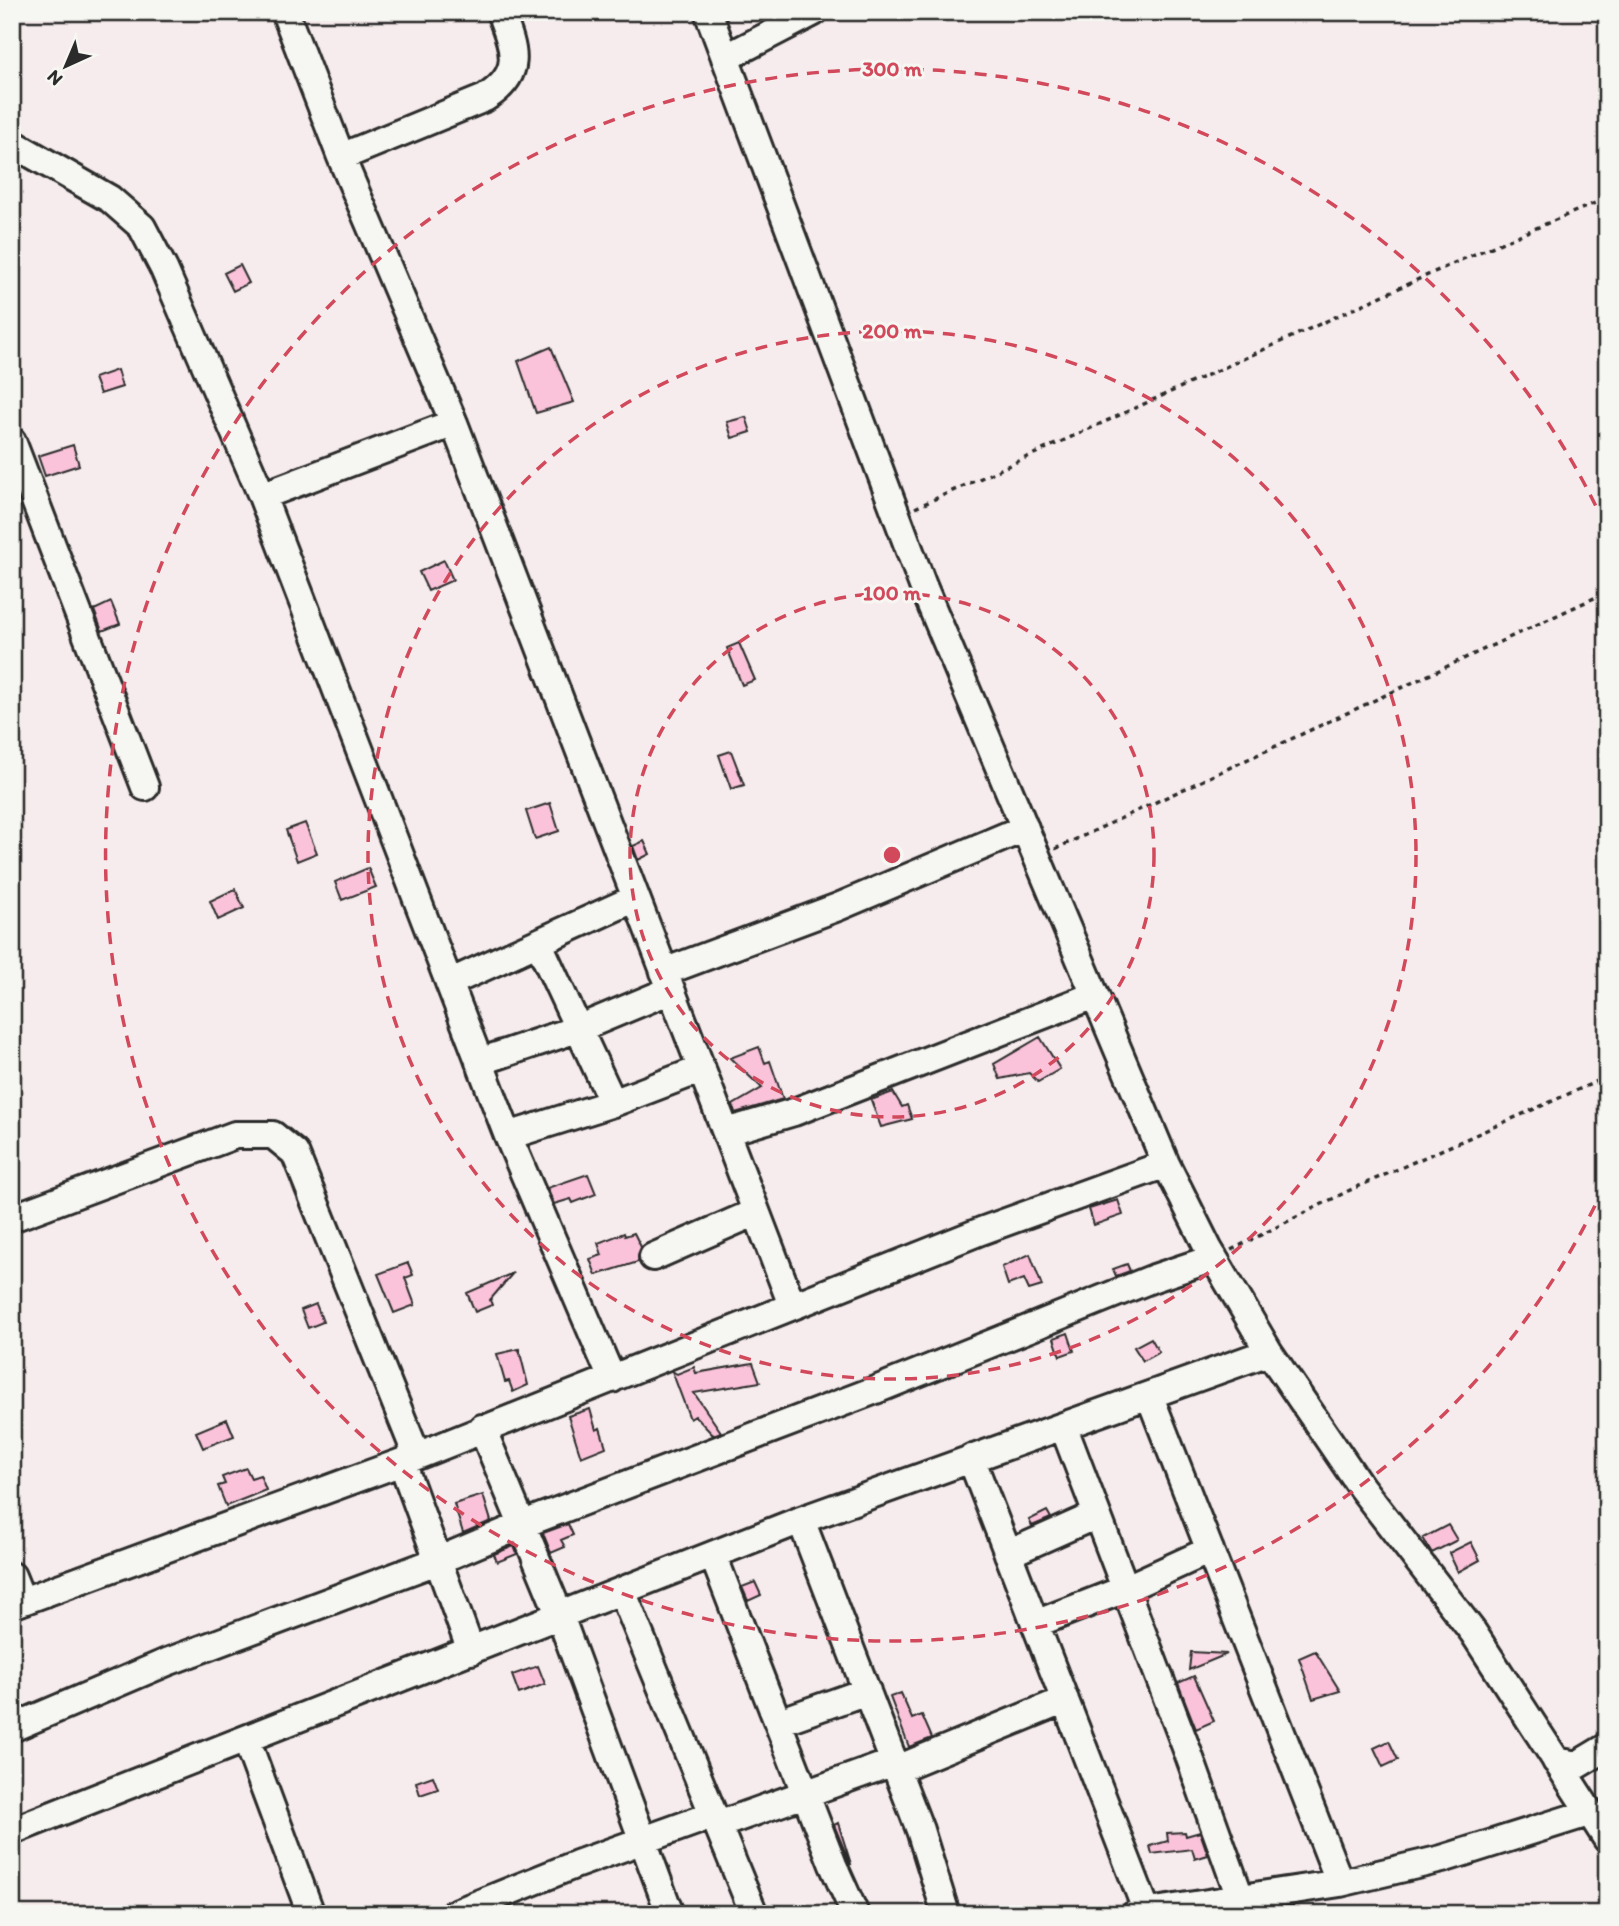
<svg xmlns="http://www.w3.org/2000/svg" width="1619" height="1926" font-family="Itim,sans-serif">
	<rect width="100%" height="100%" fill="#f7eced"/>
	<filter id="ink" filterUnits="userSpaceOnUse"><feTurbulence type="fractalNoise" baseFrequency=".0143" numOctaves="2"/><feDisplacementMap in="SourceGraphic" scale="14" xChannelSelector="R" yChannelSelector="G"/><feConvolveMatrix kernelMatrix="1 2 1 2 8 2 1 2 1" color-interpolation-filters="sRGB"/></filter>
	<g filter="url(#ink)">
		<!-- building -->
		<path fill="#fac3da" stroke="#2b2b2b" stroke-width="2" d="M240,265L249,283L233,291L224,273Z
			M551,347L574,402L536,413L518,361Z
			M117,370L122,387L100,394L94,378Z
			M746,417L751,432L732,438L727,422Z
			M73,445L79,465L45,476L38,456Z
			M444,560L453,580L428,591L419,572Z
			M111,602L120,624L102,631L94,610Z
			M739,643L755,680L742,685L727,648Z
			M731,751L744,785L731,789L719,755Z
			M550,803L559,831L535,839L526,811Z
			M305,823L317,853L297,861L286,830Z
			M644,841L650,854L638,860L633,846Z
			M368,868L376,887L342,900L335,882Z
			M235,889L244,908L218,920L210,901Z
			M1040,1037L1060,1069L1038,1082L1029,1073L1000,1079L994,1064Z
			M759,1047L765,1063L770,1061L783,1099L735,1113L733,1105L762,1088L730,1058Z
			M893,1092L902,1107L907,1105L912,1119L881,1127L871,1100Z
			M588,1174L596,1194L573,1203L571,1199L554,1204L547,1188Z
			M1118,1200L1123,1215L1094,1225L1089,1209Z
			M624,1233L625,1236L634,1233L641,1247L638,1262L596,1275L590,1259L602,1255L598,1243Z
			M1030,1254L1042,1286L1029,1290L1024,1279L1008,1285L1002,1267Z
			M408,1263L413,1275L405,1278L415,1305L394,1313L378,1274Z
			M1127,1264L1130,1271L1116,1276L1113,1269Z
			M513,1273L490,1300L492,1305L475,1312L467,1293Z
			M316,1304L323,1322L308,1328L301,1310Z
			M1068,1333L1074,1351L1060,1356L1054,1338Z
			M1151,1338L1159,1352L1143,1361L1134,1347Z
			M519,1349L528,1385L513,1392L509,1381L505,1382L497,1354Z
			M753,1363L760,1382L694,1393L721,1432L713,1435L695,1416L690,1419L672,1371L677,1374L694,1367L696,1373Z
			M590,1409L596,1430L600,1428L606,1447L581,1457L568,1416Z
			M227,1419L234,1436L203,1448L196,1432Z
			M246,1468L251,1478L260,1475L266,1490L226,1506L218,1486L225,1484L222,1477Z
			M483,1495L491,1521L463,1533L454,1504Z
			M1047,1511L1051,1518L1032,1526L1029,1520Z
			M568,1524L573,1535L561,1540L565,1547L551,1553L543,1533Z
			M1448,1525L1457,1540L1432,1553L1423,1538Z
			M1471,1542L1480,1560L1458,1572L1449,1553Z
			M514,1546L517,1554L497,1562L494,1554Z
			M755,1582L761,1595L748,1601L742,1587Z
			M1315,1651L1340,1691L1313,1699L1299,1658Z
			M1191,1652L1227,1654L1189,1670Z
			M538,1666L545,1684L519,1694L512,1675Z
			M1194,1676L1214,1721L1196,1729L1178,1683Z
			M901,1693L912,1719L922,1715L932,1738L909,1747L890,1697Z
			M1389,1741L1398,1760L1383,1767L1374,1748Z
			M433,1776L438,1789L420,1795L416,1782Z
			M838,1823L851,1864H850L834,1825Z
			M1185,1832L1186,1836L1200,1832L1208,1855L1195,1859L1192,1849L1152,1854L1150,1846L1168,1841L1167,1833Z"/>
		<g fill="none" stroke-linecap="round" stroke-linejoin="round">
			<!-- minor casing -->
			<g stroke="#2b2b2b" stroke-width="32">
				<path id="minor" d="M285,12L341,157L454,423L792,1305
					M708,12L923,586L1166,1164L1208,1248L1269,1352L1361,1487L1473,1632L1607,1839
					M725,58L814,12
					M12,143L110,199L142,227L164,269L262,496L508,1136L612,1379
					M341,157L485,98C525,73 514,49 500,12
					M12,441L145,787
					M262,496L454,423
					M539,944L613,1103
					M664,972L838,907L1025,828
					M449,983L636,898
					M479,1062L580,1028L671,990
					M726,1132L794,1112L1095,995
					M508,1136L613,1103L702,1069
					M12,1218L235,1135H273L295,1153L417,1456
					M653,1257L756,1212
					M1150,1397L1340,1883
					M482,1428L560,1616L670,1914
					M1064,1428L1187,1750L1241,1900
					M971,1458L1147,1912
					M402,1462L471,1651
					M801,1520L920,1830L946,1914
					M1008,1554L1096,1515
					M713,1555L833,1865L855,1914
					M12,1576L22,1601
					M622,1591L754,1914
					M12,1605L402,1462L981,1231L1166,1164
					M1035,1624L1120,1591L1210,1550
					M779,1722L867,1691
					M12,1728L167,1662L437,1561L539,1518L878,1389L1154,1278L1214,1258
					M246,1739L311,1914
					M1556,1761L1577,1765L1607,1747
					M897,1769L1065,1700
					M718,1825L894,1762
					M12,1831L801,1520L1269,1352
					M453,1914L577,1864L713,1815
					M1135,1914L1340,1883L1442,1859L1588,1813"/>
			</g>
			<!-- path -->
			<path stroke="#2b2b2b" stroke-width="3.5" stroke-dasharray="5 5" stroke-linecap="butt" d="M915,508L1463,259L1607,198
				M1055,849L1607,592
				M1231,1250L1348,1191L1607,1077"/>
			<!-- minor -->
			<use href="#minor" stroke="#f6f6f2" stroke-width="26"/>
		</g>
	</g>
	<!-- distance rings -->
	<g fill="none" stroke="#d1495b" stroke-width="3.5" stroke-dasharray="12 9">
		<circle cx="892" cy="855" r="262"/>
		<circle cx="892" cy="855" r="524"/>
		<path d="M1604 1187A786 786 0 1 1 1604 523"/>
	</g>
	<circle cx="892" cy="855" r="10" fill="#d1495b" stroke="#f6f6f2" stroke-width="3.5"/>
	<g font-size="21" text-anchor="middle" font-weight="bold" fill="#d1495b" stroke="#f6f6f2" stroke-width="6" stroke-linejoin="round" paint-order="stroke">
		<text x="892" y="76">300 m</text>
		<text x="892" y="338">200 m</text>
		<text x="892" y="600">100 m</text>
	</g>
	<!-- margin -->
	<rect width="1619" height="1926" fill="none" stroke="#f6f6f2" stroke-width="42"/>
	<rect x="21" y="21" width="1577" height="1884" fill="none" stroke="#2b2b2b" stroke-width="2.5" filter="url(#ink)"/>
	<!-- north arrow -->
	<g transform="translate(66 66) rotate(224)" stroke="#f6f6f2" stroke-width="5" paint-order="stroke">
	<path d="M0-5L12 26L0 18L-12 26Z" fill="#2b2b2b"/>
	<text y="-10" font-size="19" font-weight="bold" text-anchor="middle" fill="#2b2b2b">N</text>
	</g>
</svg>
